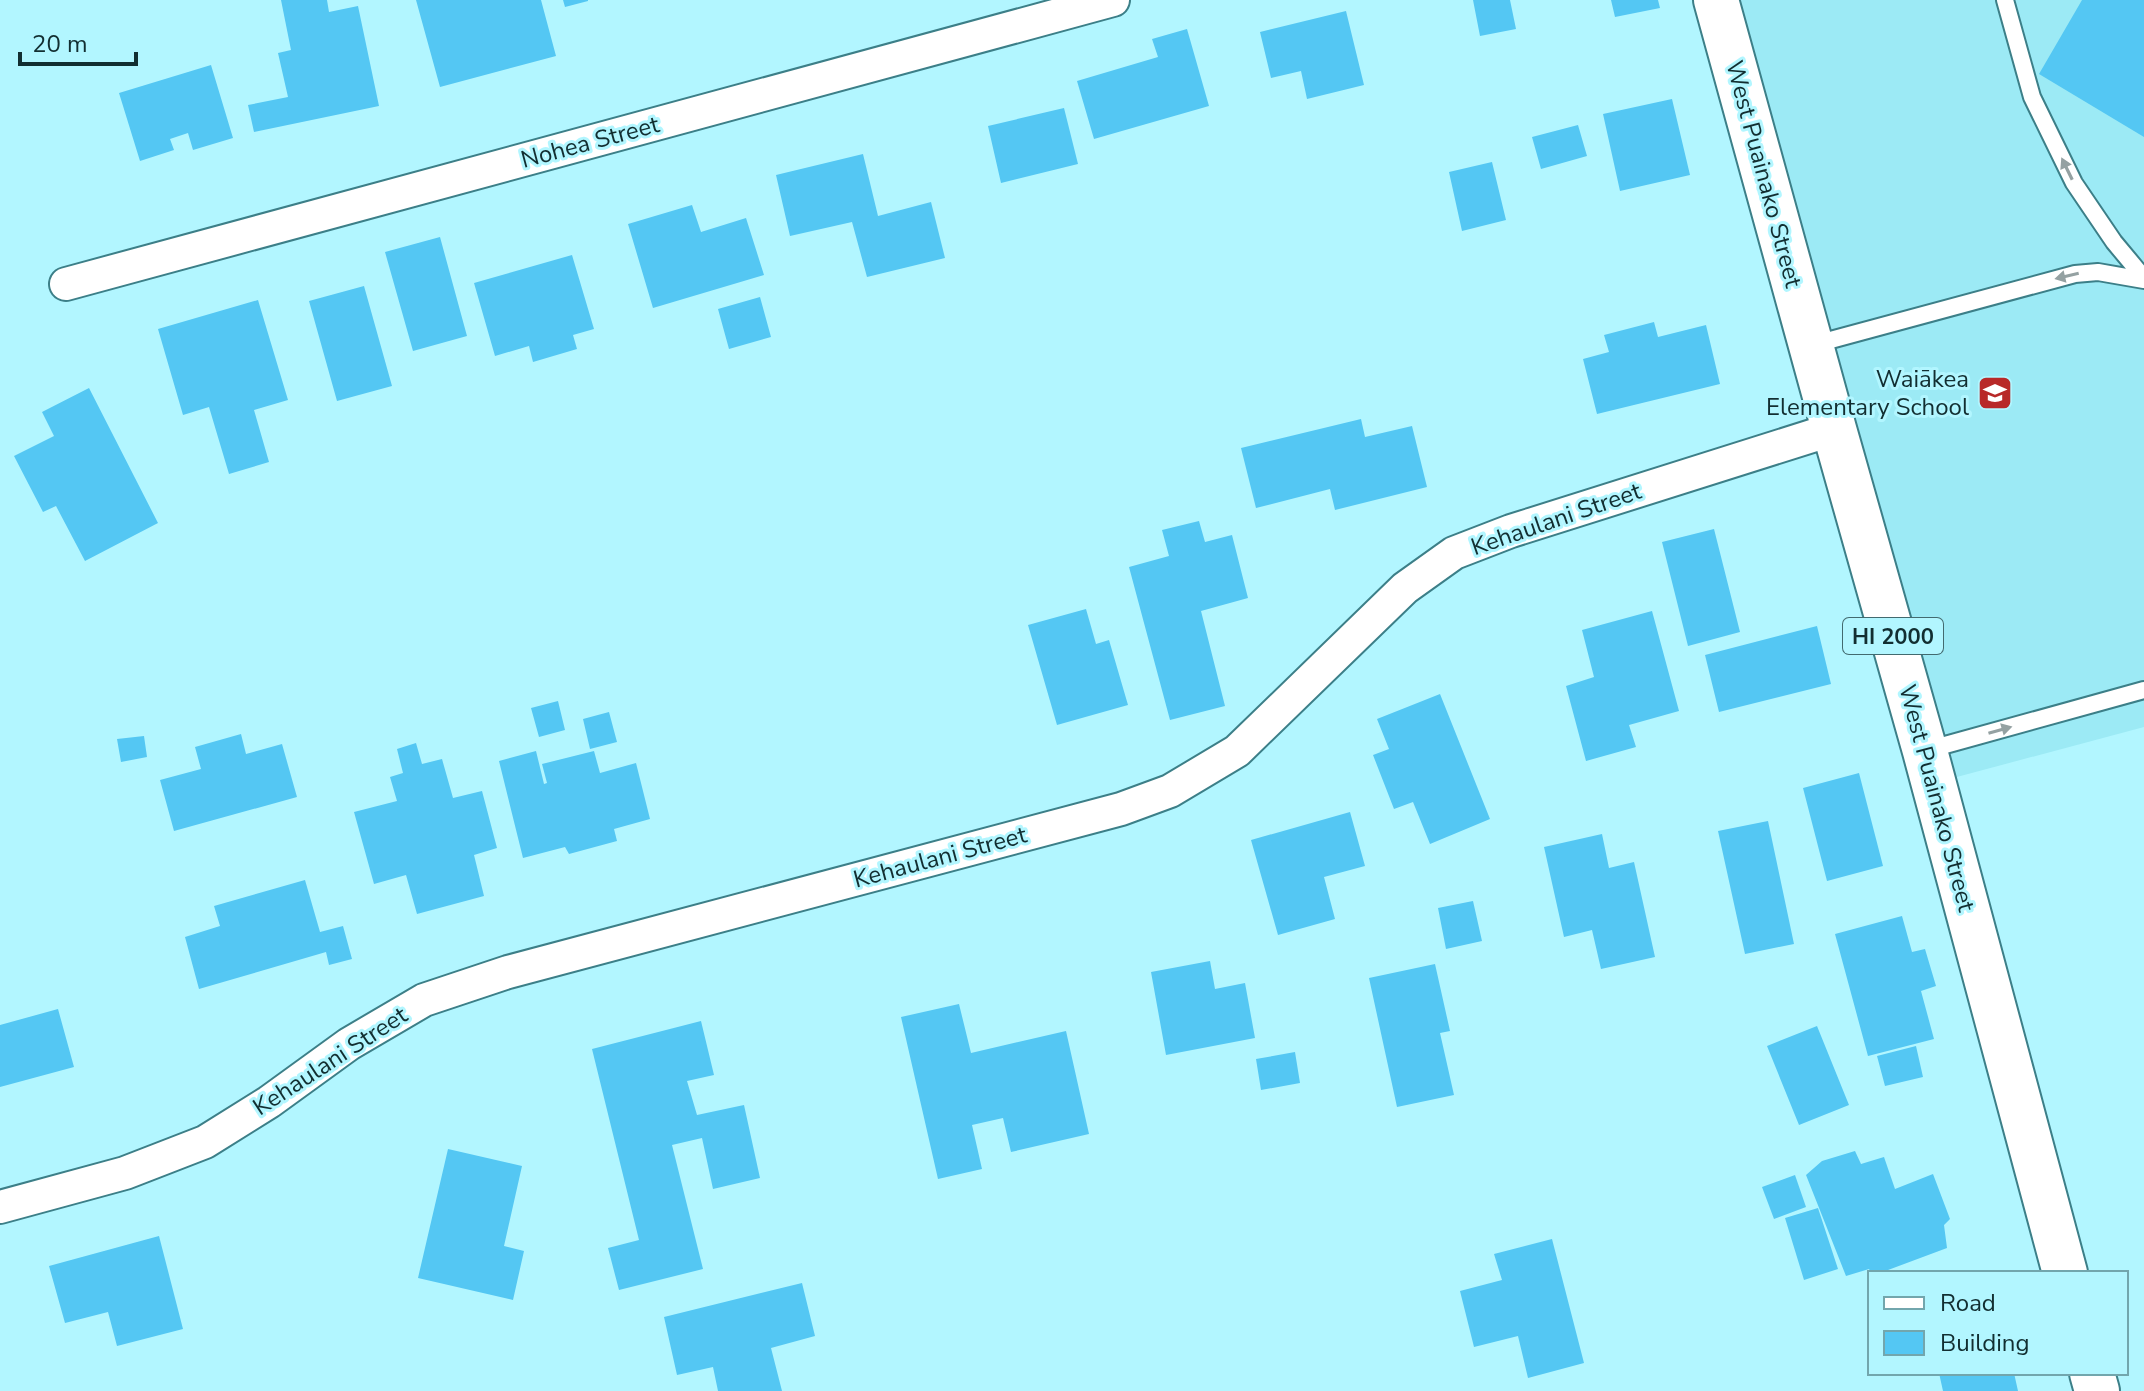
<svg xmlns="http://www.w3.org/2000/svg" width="2144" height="1391" font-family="'Nunito Sans',sans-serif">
	<rect width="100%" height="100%" fill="#b2f6ff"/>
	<!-- built -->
	<path fill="#9ceaf5" d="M1739,0H2144V727L1953,778Z"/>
	<!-- building -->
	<path fill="#54c7f3" d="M281,0H327L329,12L358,6L379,106L254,132L248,105L288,97L278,53L291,50Z
		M416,0H541L556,56L440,87Z
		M563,0H588V1L565,7Z
		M1473,0H1510L1516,29L1480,36Z
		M1611,0H1658L1660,8L1615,17Z
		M2082,0H2144V137L2039,74Z
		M1346,11L1364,85L1307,99L1301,71L1271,78L1260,32Z
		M1187,29L1209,106L1094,139L1077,81L1158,57L1152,39Z
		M211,65L233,138L193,150L188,133L170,139L174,150L140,161L119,93Z
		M1672,99L1690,175L1620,191L1603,114Z
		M1064,108L1078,164L1001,183L988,126Z
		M1578,125L1587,156L1541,169L1532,137Z
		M863,154L878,216L931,202L945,258L867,277L852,222L790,236L776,175Z
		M1492,162L1506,220L1462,231L1449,172Z
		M692,205L701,232L746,218L764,275L653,308L628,224Z
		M440,237L467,336L413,351L385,252Z
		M572,255L594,329L573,335L577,349L533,362L529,346L495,356L474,283Z
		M364,286L392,386L337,401L309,301Z
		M760,297L771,337L729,349L718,309Z
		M258,300L288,400L254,410L269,462L229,474L209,407L183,415L158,329Z
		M1654,322L1658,337L1706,325L1720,384L1597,414L1583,359L1609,352L1604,335Z
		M89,388L158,523L85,561L56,506L43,512L14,456L54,436L42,412Z
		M1361,419L1365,437L1412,426L1427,487L1335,510L1330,489L1256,508L1241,448Z
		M1199,521L1205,542L1232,535L1248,598L1201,611L1225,706L1170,720L1129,567L1169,556L1162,530Z
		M1714,529L1740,632L1688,646L1662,542Z
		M1086,609L1096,644L1109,640L1128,705L1057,725L1028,625Z
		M1652,611L1679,711L1629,725L1636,747L1586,761L1566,686L1594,677L1582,630Z
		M1817,626L1831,684L1719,712L1705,655Z
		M1440,694L1490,819L1430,844L1413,802L1394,809L1373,755L1389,749L1377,719Z
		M558,701L565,730L539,737L531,708Z
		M609,712L617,742L590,749L583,719Z
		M241,734L246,754L282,744L297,797L174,831L160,780L201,769L195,747Z
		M144,736L147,757L121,762L117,739Z
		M416,743L422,764L442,759L453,798L482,791L497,848L474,855L484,896L417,914L406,875L374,884L354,812L397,801L390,777L403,773L397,749Z
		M536,751L544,784L547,783L542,764L594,751L600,773L636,763L650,819L614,829L617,841L569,854L565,847L523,858L499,761Z
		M1859,773L1883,866L1827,881L1803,788Z
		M1350,812L1365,866L1324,877L1335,919L1278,935L1251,840Z
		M1768,821L1794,944L1745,954L1718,831Z
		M1602,834L1609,868L1634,862L1655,957L1601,969L1592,930L1564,937L1544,847Z
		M305,880L320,932L343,926L352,959L329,965L326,952L199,989L185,937L220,926L214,906Z
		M1473,901L1482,941L1446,949L1438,908Z
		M1902,916L1912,952L1925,949L1936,986L1921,991L1934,1039L1868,1056L1835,934Z
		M1210,961L1215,989L1245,983L1255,1038L1166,1055L1151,972Z
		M1435,964L1450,1031L1440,1033L1454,1095L1397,1107L1369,978Z
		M959,1004L971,1053L1066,1031L1089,1134L1011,1152L1003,1118L972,1125L982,1169L938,1179L901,1017Z
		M58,1009L74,1067L0,1087V1025Z
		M701,1021L714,1075L687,1081L697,1115L744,1105L760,1178L713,1189L702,1138L672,1145L703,1269L619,1290L608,1248L639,1240L592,1049Z
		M1817,1026L1849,1105L1799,1125L1767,1046Z
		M1916,1046L1923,1077L1885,1086L1877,1056Z
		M1295,1052L1300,1083L1261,1090L1256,1059Z
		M448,1149L522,1166L504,1246L524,1251L513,1300L418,1278Z
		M1855,1151L1861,1164L1884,1157L1895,1189L1933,1174L1950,1219L1944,1225L1947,1248L1880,1273H1871L1869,1269L1846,1276L1806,1175L1822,1161Z
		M1795,1175L1806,1207L1774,1219L1762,1187Z
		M1818,1208L1838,1269L1804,1280L1785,1218Z
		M159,1236L183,1329L117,1346L108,1312L65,1323L49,1266Z
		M1552,1239L1584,1363L1528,1378L1518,1336L1474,1347L1460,1291L1502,1280L1494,1254Z
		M802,1283L815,1336L771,1348L782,1391H718L713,1367L677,1375L664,1317Z
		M1939,1373H2014L2018,1391H1943Z"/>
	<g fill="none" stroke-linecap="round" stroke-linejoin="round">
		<!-- service casing -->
		<g stroke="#3c7f88" stroke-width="20">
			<path id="service" d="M2005,0L2032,97L2074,183L2114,242L2144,278
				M1812,345L2075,274L2098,272L2144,280
				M1927,750L2144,690"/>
		</g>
		<!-- minor casing -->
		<g stroke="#3c7f88" stroke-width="36">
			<path id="minor" d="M66,284L1113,0
				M0,1207L125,1173L205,1142L269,1102L349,1044L424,1000L508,972L1121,809L1170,791L1237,751L1405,588L1454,553L1511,531L1834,429"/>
		</g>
		<!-- trunk casing -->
		<g stroke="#3c7f88" stroke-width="48">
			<path id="trunk" d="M1716,0L1834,429L1925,751L2065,1273
				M2092,1373L2097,1391"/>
		</g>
		<!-- service -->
		<use href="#service" stroke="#fff" stroke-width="16"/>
		<!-- minor -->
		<use href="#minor" stroke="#fff" stroke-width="32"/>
		<!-- trunk -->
		<use href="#trunk" stroke="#fff" stroke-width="44"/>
	</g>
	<!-- one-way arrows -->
	<defs><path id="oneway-solid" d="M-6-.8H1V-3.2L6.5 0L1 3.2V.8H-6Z" transform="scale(2)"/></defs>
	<g fill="#94a1a2">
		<use href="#oneway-solid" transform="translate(2067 169) rotate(-116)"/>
		<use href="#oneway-solid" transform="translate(2067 276) rotate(167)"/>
		<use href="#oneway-solid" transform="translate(2000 730) rotate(-16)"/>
	</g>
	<!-- icons -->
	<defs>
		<g id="school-square" transform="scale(1.8)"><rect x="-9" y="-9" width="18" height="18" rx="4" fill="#b82928" stroke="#b2f6ff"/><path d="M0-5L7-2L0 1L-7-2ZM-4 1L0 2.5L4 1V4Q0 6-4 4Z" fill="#fff"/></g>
	</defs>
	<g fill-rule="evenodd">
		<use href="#school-square" x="1995" y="393"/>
	</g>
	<g text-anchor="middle" stroke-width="6" stroke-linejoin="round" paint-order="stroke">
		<!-- shield labels -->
		<rect fill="#b2f6ff" stroke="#426a6f" stroke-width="2" x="1843" y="618" width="100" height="36" rx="6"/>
		<g font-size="22" font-weight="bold" fill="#122e31">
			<text x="1893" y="644">HI 2000</text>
		</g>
		<!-- street labels -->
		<g font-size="24" fill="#122e31" stroke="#b2f6ff">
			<text transform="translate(590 142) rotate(-15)" y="8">Nohea Street</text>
			<text transform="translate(1764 174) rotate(75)" y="8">West Puainako Street</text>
			<text transform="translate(1556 519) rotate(-19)" y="8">Kehaulani Street</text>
			<text transform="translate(1937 798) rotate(75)" y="8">West Puainako Street</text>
			<text transform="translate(940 857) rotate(-15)" y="8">Kehaulani Street</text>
			<text transform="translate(330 1061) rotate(-33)" y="8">Kehaulani Street</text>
		</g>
		<!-- poi labels -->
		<g font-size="24" fill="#122e31" stroke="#b2f6ff" text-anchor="end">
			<text x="1969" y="387">Waiākea<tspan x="1969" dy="28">Elementary School</tspan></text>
		</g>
	</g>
	<!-- legend -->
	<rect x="1868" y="1271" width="260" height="104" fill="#b2f6ff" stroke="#72a6ad" stroke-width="2"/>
	<rect x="1884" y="1297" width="40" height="12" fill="#ffffff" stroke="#72a6ad" stroke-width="2"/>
	<text x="1940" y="1311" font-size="24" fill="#122e31">Road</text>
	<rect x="1884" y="1331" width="40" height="24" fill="#54c7f3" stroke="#72a6ad" stroke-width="2"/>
	<text x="1940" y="1351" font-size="24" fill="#122e31">Building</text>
	<!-- scale -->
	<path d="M20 52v12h116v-12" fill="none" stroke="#122e31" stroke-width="4"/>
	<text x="32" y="52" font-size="24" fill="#122e31" stroke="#b2f6ff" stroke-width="6" paint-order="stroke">20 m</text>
</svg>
